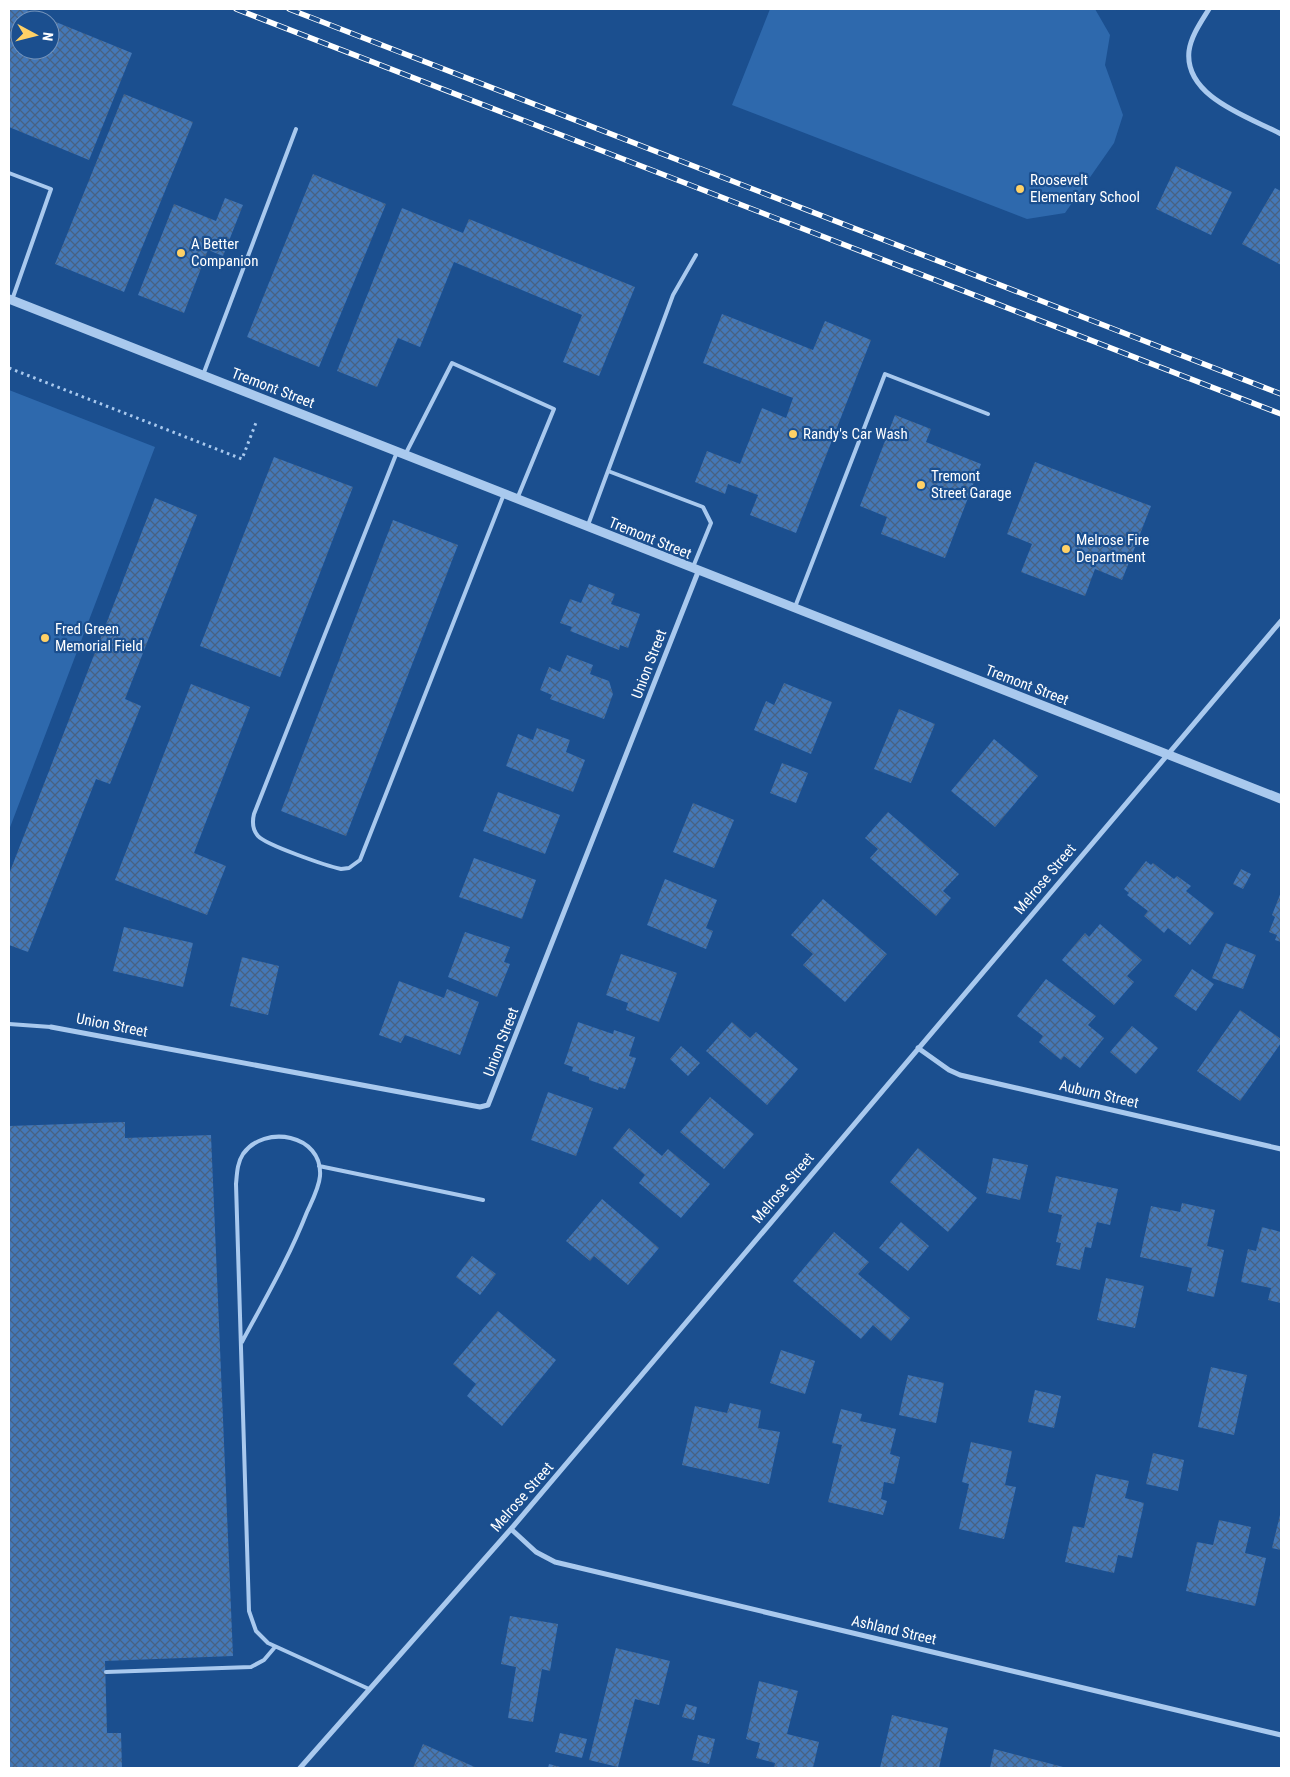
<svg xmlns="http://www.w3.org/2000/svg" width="1290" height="1777" font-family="'Roboto Condensed',sans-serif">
	<defs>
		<pattern id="building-cross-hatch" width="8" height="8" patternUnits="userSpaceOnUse" patternTransform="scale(1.25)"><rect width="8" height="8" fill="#4478b7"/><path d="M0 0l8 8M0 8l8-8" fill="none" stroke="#486282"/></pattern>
	</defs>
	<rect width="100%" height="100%" fill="#1b4f8f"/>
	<!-- green -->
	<path fill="#2e69ad" d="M770,9H1095L1110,35L1105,65L1123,115L1114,143L1065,213L1027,219L732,105Z
		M9,390L155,447L9,830Z"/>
	<!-- building -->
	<path fill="url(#building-cross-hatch)" fill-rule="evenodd" d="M9,9H24L132,53L89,160L9,127ZM20,20H50V50H20Z
		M124,94L193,122L124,292L55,264Z
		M1176,166L1232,192L1211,235L1156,209Z
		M313,174L386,204L319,367L247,337Z
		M1275,188L1281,191V265L1242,244Z
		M225,198L243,205L223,256L208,250L184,313L138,295L174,204L216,221Z
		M402,208L463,233L469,219L635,287L599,376L563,362L582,315L454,262L420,347L398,338L377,387L337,371Z
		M722,314L813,350L825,321L871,340L796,533L750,515L758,495L728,484L725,494L695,482L707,451L740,464L762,408L786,418L793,398L703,363Z
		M895,415L931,429L926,442L981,464L945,558L881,534L887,517L860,506Z
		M274,457L353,487L280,677L200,646Z
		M1035,462L1151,506L1122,580L1095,569L1085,596L1021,572L1032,544L1007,534Z
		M155,498L197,515L125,699L141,706L110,784L96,779L28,952L9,945V874Z
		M393,520L458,545L346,836L281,811Z
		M589,584L615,594L611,604L640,614L628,648L620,645L619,650L570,631L572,627L560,623L570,599L581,603Z
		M567,655L593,665L590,674L609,681L613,694L604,719L550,699L552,695L540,690L549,667L560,672Z
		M784,683L832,702L811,754L754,730L766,701L774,705Z
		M191,684L250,707L194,853L226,866L207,915L115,880Z
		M899,709L935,724L911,783L874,769Z
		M537,728L570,740L566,752L585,760L573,792L506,766L518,734L533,740Z
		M994,739L1038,776L995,827L951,791Z
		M782,763L808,773L796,803L770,793Z
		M498,792L560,815L545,854L483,831Z
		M693,803L734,820L714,868L673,852Z
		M888,812L959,874L943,891L951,898L936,916L870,858L878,849L865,838Z
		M474,858L536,880L522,919L459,897Z
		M1146,861L1151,865L1153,863L1174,879L1177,876L1191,886L1186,891L1214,913L1190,945L1168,928L1164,933L1144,916L1148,911L1127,895L1129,893L1124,889Z
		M1241,869L1251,874L1243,889L1233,884Z
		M665,879L717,900L706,928L713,931L706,949L647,925Z
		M1281,892V942L1275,940L1277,935L1269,932L1275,917L1272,915Z
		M823,899L887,954L845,1002L803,965L813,954L791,935Z
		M1100,924L1142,960L1127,976L1134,982L1114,1005L1062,960L1085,933L1089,937Z
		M124,927L193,943L183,987L113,971Z
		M465,932L510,947L504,962L510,964L497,997L448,977Z
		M1226,943L1256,955L1243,989L1212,978Z
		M621,954L677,973L659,1022L626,1010L628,1003L606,995Z
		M242,957L279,966L268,1015L230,1006Z
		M1192,969L1214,984L1196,1011L1174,996Z
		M1046,979L1096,1016L1088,1025L1104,1038L1080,1068L1064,1056L1061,1060L1039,1042L1043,1036L1017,1016Z
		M399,981L444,998L447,989L479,1002L460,1055L405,1035L401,1043L379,1035Z
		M1240,1010L1281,1039V1043L1240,1101L1197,1071Z
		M578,1022L613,1034L614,1030L635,1037L629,1056L636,1058L625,1089L619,1087L618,1090L589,1080V1077L572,1071L573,1067L564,1064Z
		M732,1022L750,1038L756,1032L798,1069L767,1105L706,1051Z
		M1132,1026L1158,1048L1136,1074L1110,1052Z
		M681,1046L700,1063L688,1076L670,1059Z
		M548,1092L593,1108L576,1156L531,1140Z
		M710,1097L754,1134L724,1169L680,1132Z
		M125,1122V1138L211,1135L233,1656L105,1661L107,1733H121L122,1768H9V1126Z
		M629,1128L662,1156L668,1149L710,1184L681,1218L639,1183L645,1175L613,1148Z
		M918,1148L977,1198L948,1232L890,1182Z
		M993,1158L1028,1165L1020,1200L986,1193Z
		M1056,1176L1118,1189L1110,1225L1097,1222L1091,1248L1085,1247L1080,1270L1056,1265L1061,1243L1056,1242L1062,1215L1048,1212Z
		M602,1199L659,1248L628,1285L594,1256L590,1261L566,1241Z
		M1182,1203L1215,1210L1207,1246L1224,1250L1214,1297L1187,1291L1192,1268L1140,1257L1151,1206L1180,1212Z
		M901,1222L929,1246L908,1271L879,1248Z
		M1262,1227L1281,1232V1303L1268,1300L1271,1288L1241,1282L1248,1249L1256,1251Z
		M834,1232L869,1262L858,1274L910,1318L891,1341L873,1325L861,1339L793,1281Z
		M472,1256L496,1274L480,1295L456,1277Z
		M1106,1278L1144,1286L1135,1328L1097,1320Z
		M498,1311L556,1360L502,1426L467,1396L476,1384L453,1364Z
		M781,1350L815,1361L805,1394L770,1383Z
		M1211,1367L1247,1375L1234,1435L1198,1427Z
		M908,1375L944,1383L936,1423L899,1415Z
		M1035,1390L1061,1396L1054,1428L1028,1422Z
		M730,1403L761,1410L758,1428L780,1432L769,1484L682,1465L695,1406L727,1413Z
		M841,1409L862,1414L860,1421L896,1429L890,1454L900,1457L894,1484L884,1482L881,1499L887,1501L883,1515L828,1502L842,1445L832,1443Z
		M971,1442L1012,1451L1005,1485L1016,1487L1004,1539L959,1529L969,1484L962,1482Z
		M1153,1453L1184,1460L1178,1491L1146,1484Z
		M1096,1474L1129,1481L1125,1498L1144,1503L1132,1558L1118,1555L1114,1573L1065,1562L1073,1526L1084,1528Z
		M1280,1515H1281V1550L1272,1548Z
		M1219,1520L1251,1527L1245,1553L1266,1558L1255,1606L1186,1591L1197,1542L1213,1545Z
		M510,1616L558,1624L550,1671L542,1669L533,1722L508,1718L516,1667L501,1664Z
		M616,1648L670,1661L659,1705L635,1699L618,1767L589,1760Z
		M759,1681L798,1691L787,1734L819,1742L813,1768H774L775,1763L756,1758L760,1743L746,1739Z
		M686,1704L697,1707L694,1720L682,1717Z
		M892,1715L948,1728L939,1768H880Z
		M560,1733L587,1739L582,1758L555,1752Z
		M698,1735L715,1739L709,1764L692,1760Z
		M423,1744L477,1768H413Z
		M994,1749L1067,1768H990Z
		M549,1764L564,1768H548Z"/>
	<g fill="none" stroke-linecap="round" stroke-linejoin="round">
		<!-- path -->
		<path stroke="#a9c9ee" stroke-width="3" stroke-dasharray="2.5 4" stroke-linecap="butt" d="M9,368L242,459L257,420"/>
		<!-- service -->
		<path stroke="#a9c9ee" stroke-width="4" d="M9,173L51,189L12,300
			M203,375L296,129
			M397,452L254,814C252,822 252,829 258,836C266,845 327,866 341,869L349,868L360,860L504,494
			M405,455L452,363L554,409L517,499
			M608,471L703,507L711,523L693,567
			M588,525L673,295L696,255
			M795,607L885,374L988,414
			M9,1024L51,1027
			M319,1166L483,1200
			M242,1342C265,1299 289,1258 307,1212C312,1201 319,1188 320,1176C323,1134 264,1124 243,1154C237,1163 237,1174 236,1184L249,1611L256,1631L268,1643L369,1689
			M106,1672L251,1667L264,1660L275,1647"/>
		<!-- minor -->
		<path stroke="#a9c9ee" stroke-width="5" d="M1209,9C1201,22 1191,36 1189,51C1184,97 1249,117 1281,134
			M51,1027L480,1107L488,1105L698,572
			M918,1048L949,1070L960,1075L1281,1149
			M511,1529L536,1552L555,1562L1281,1735
			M300,1768L511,1529L1281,621"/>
		<!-- tertiary -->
		<path stroke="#a9c9ee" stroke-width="9" d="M9,299L1281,799"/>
		<!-- rail casing -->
		<g stroke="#fff" stroke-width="5.5">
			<path id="rail" d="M236,9L1281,414
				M289,9L1281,394"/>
		</g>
		<!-- rail -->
		<use href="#rail" stroke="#1b4f8f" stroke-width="4" stroke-dasharray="11" stroke-linecap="butt"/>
	</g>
	<!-- markers -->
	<g fill="#ffd166" stroke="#1b4f8f" stroke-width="2">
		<circle cx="1020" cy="189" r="5"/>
		<circle cx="181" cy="253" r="5"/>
		<circle cx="793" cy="434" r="5"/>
		<circle cx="921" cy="485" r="5"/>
		<circle cx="1066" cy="549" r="5"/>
		<circle cx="45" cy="638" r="5"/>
	</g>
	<g text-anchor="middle" stroke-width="4.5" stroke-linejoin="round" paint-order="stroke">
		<!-- poi labels -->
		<g font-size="15" fill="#fff" stroke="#1b4f8f" text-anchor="start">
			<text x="1030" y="185">Roosevelt<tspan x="1030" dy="17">Elementary School</tspan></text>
			<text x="191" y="249">A Better<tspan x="191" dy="17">Companion</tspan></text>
			<text x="803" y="439">Randy's Car Wash</text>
			<text x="931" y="481">Tremont<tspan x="931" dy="17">Street Garage</tspan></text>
			<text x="1076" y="545">Melrose Fire<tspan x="1076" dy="17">Department</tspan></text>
			<text x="55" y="634">Fred Green<tspan x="55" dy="17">Memorial Field</tspan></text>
		</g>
		<!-- street labels -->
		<g font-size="15" fill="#fff" stroke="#1b4f8f">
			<text transform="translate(273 388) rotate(21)" y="5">Tremont Street</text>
			<text transform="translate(650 538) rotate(22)" y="5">Tremont Street</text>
			<text transform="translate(649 664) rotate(-69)" y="5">Union Street</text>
			<text transform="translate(1027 685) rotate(21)" y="5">Tremont Street</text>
			<text transform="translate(1045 879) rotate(-50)" y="5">Melrose Street</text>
			<text transform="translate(112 1025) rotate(11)" y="5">Union Street</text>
			<text transform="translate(501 1042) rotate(-69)" y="5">Union Street</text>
			<text transform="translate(1099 1094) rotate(13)" y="5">Auburn Street</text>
			<text transform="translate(783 1188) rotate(-50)" y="5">Melrose Street</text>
			<text transform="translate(522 1497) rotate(-49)" y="5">Melrose Street</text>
			<text transform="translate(894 1630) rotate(13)" y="5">Ashland Street</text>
		</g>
	</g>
	<!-- border -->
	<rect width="1290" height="1777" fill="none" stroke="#ffffff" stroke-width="20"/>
	<!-- north arrow -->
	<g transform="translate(35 35) rotate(97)"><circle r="24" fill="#1b4f8f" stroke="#7695bc"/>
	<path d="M0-4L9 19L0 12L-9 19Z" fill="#ffd166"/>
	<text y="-8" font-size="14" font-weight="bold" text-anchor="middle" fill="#ffffff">N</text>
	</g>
</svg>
